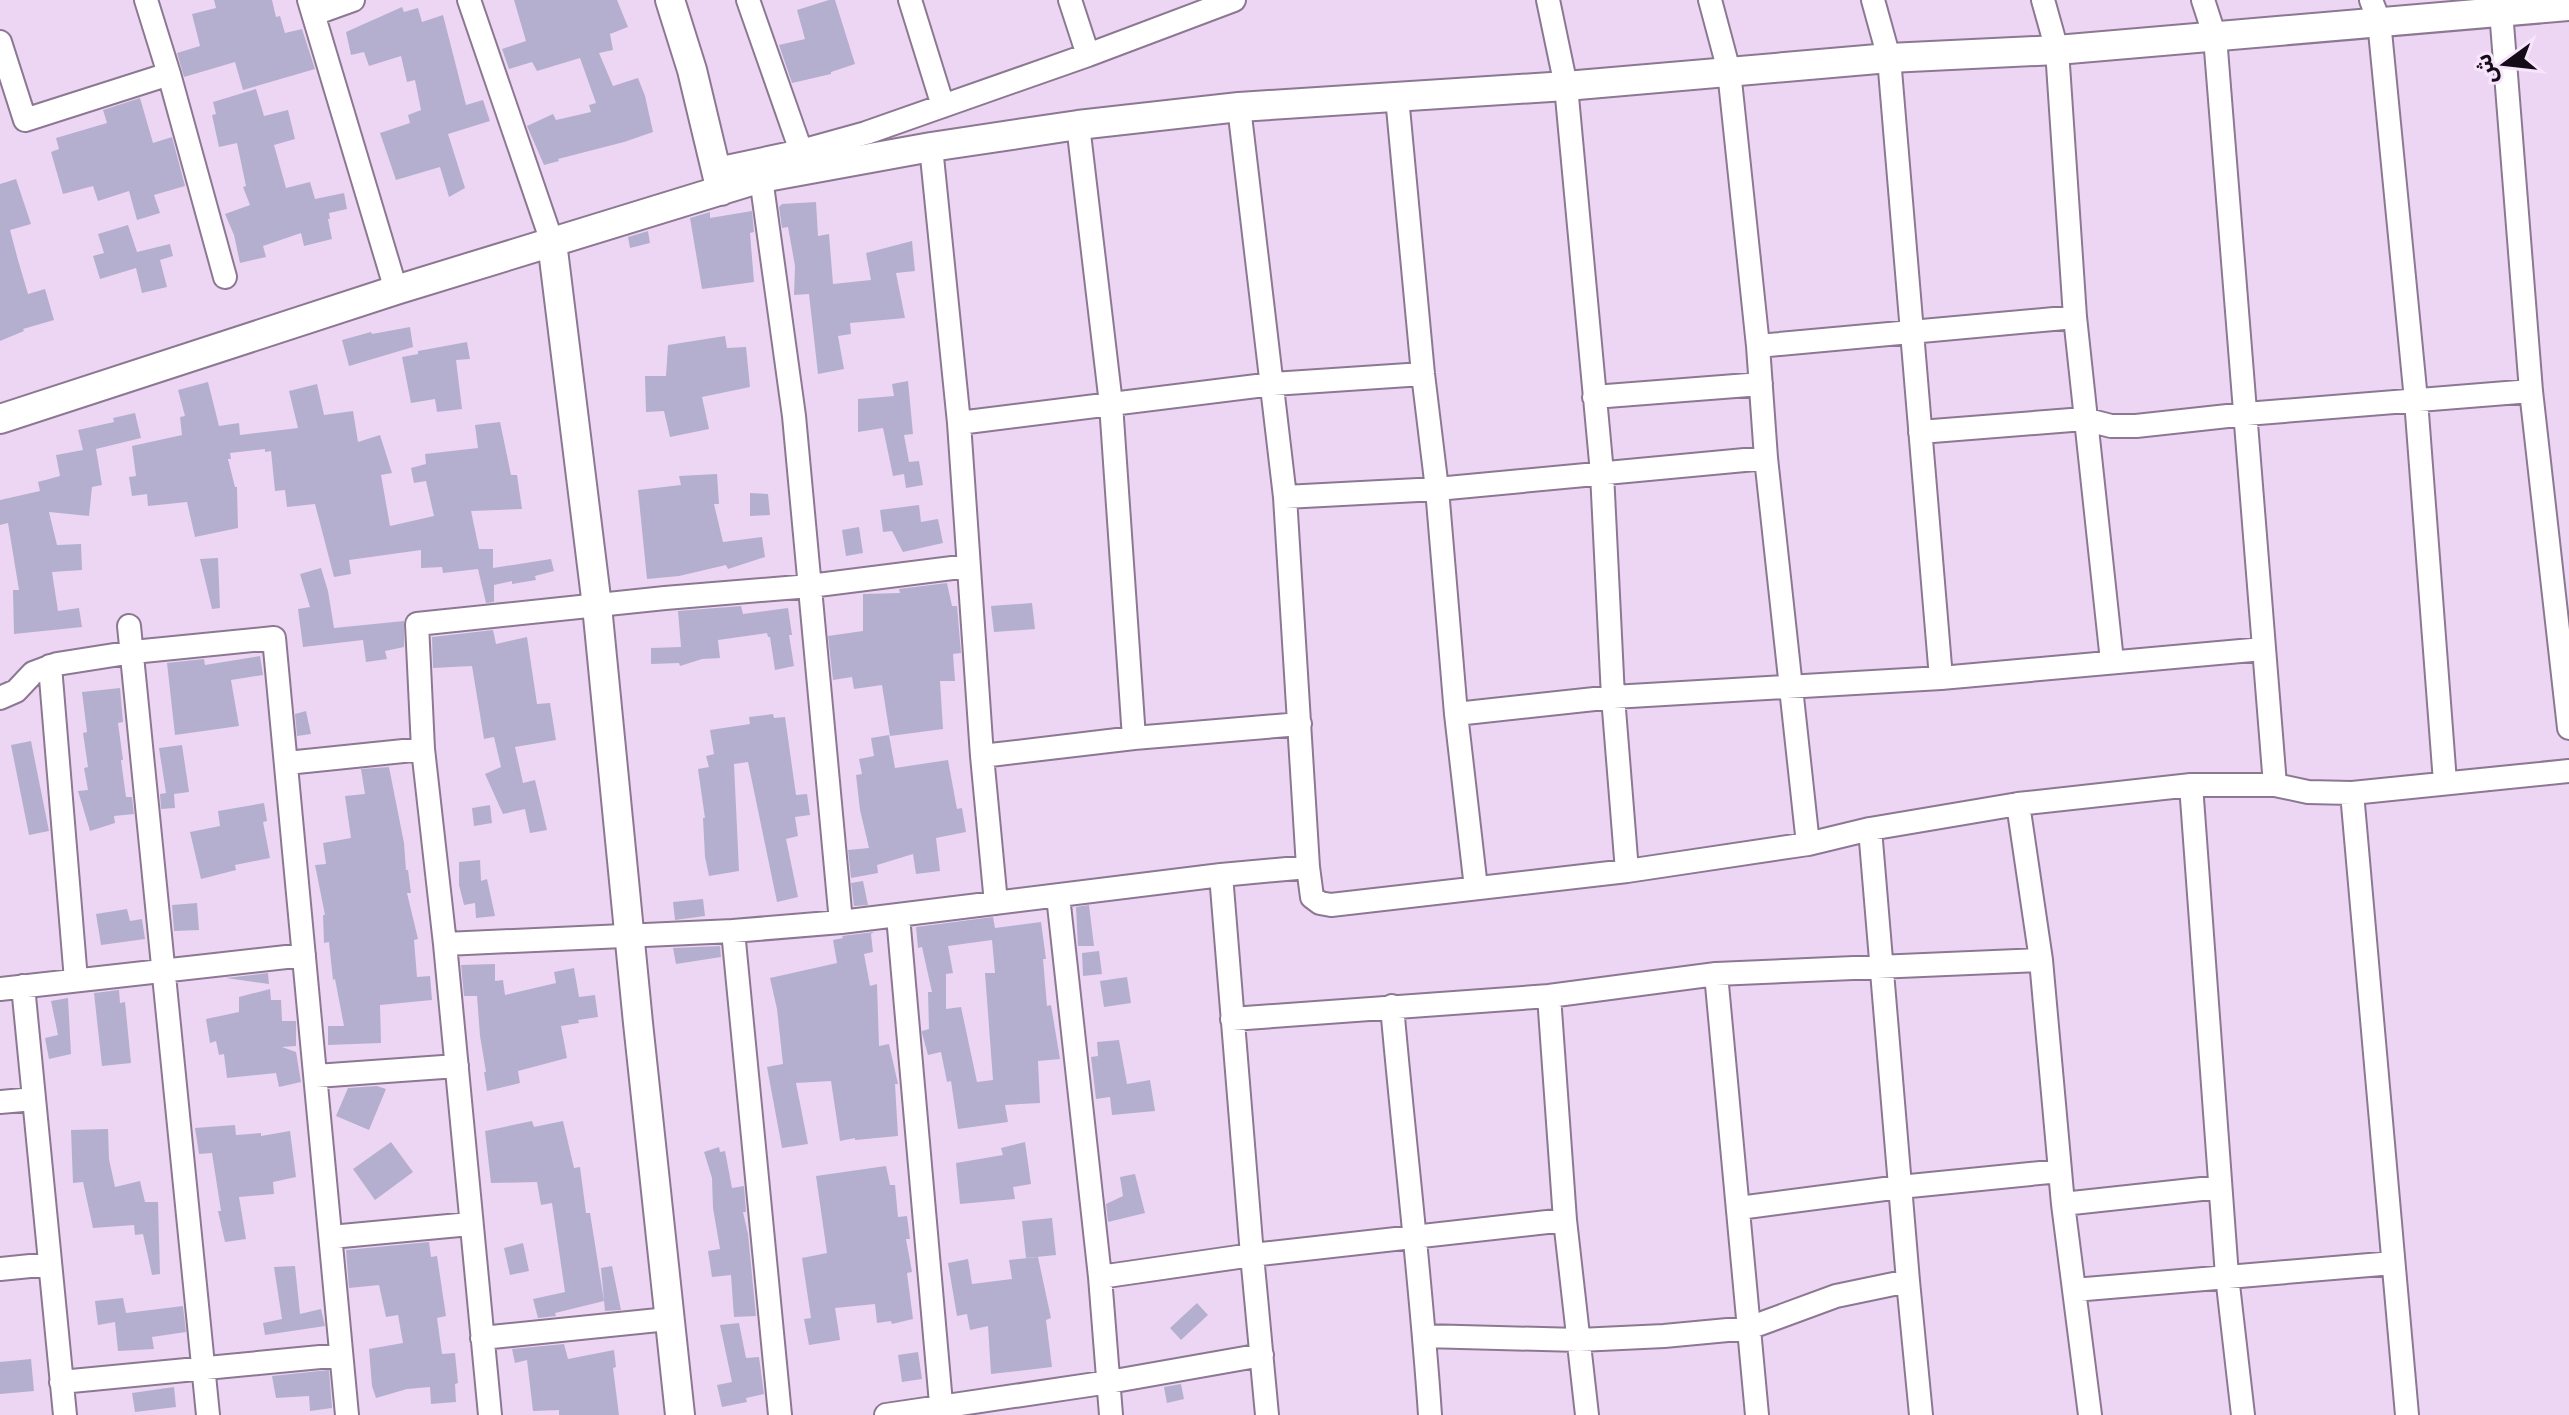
<svg xmlns="http://www.w3.org/2000/svg" width="2569" height="1415" font-family="Barlow,'Noto Sans Arabic',sans-serif">
	<rect width="100%" height="100%" fill="#edd6f3"/>
	<!-- building -->
	<path fill="#b4afcf" fill-rule="evenodd" d="M214,0H272L276,17L280,16L285,33L302,29L315,69L243,90L235,62L184,77L177,53L200,46L192,14L216,8Z
		M514,0H617L628,27L610,34L613,50L599,53L613,86L638,78L645,96L653,132L624,142L558,159L559,161L544,165L527,126L553,114L556,120L591,112L589,105L596,103L580,58L537,71L532,62L509,69L502,49L526,41Z
		M829,0H835L855,64L831,72V74L792,83L779,45L805,39L797,10Z
		M402,7L404,12L418,8L422,22L443,15L466,105L483,100L490,121L448,134L465,188L449,197L440,167L396,180L380,133L410,123L408,115L421,110L415,80L407,82L401,56L369,66L364,52L351,55L346,32Z
		M256,89L264,116L288,110L295,139L274,145L286,188L310,182L315,199L344,193L347,209L329,213L330,219H328L332,239L304,246L301,233L263,246L266,257L240,263L234,235L225,214L250,205L243,187L246,186L237,143L219,147L212,115L216,114L213,102Z
		M140,98L153,143L172,137L185,186L154,195L160,213L137,220L129,191L98,201L93,186L63,194L51,152L59,149L56,138L107,123L103,110Z
		M16,179L31,224L10,230L18,260L28,294L45,289L54,320L23,329L24,331L0,341V184Z
		M816,202L818,236L829,234L833,284L871,280L866,253L912,241L915,271L896,273L905,318L850,323L851,334L838,336L844,369L818,374L809,294L794,295L795,266L788,227L782,228L779,207L782,204Z
		M752,211L754,232L750,233L754,282L702,289L690,218L710,212V218Z
		M128,225L137,252L170,244L173,256L160,260L167,287L142,293L136,268L100,279L93,256L104,253L98,234Z
		M648,231L650,243L630,248L628,237Z
		M410,327L413,347L349,366L342,340L371,332L372,334Z
		M725,336L727,348L746,347L750,387L702,397L709,429L670,437L664,411L646,412L645,376H666L668,345Z
		M467,342L470,359L456,360L462,409L437,412L435,399L411,403L402,357L418,354V351Z
		M908,381L913,434L904,435L909,462L919,461L923,485L906,488L904,474L893,476L883,428L858,432V399L894,396L892,384Z
		M208,382L219,426L239,423L240,435L298,428L289,391L317,384L324,415L353,411L358,442L380,435L392,473L381,475L390,526L434,516L426,481L414,483L411,468L426,464L425,454L478,448L475,425L500,422L511,475H517L522,509L471,511L479,549H493V568L551,559L554,571L535,576L536,580L512,584V581L494,585V602L486,603L478,569L443,573L442,567L421,568V550L349,560L351,574L334,577L315,504L287,507L285,490L275,491L271,451L265,452V449L230,453L231,459H228L235,487H237L238,528L195,537L187,502L148,506L147,494L132,496L129,477L136,476L132,446L182,435L180,417L185,416L178,390Z
		M135,413L141,438L96,449L102,485L92,487L89,516L49,512L57,545L81,544L82,570L52,572L58,611L79,608L82,627L14,634L13,590H19L8,523L0,525V500L40,491L38,482L60,476L56,455L83,450L78,430L114,422L113,418Z
		M717,474L719,504H714L723,542L762,537L765,557L728,569L726,565L679,576L647,579L638,490L681,485L679,476Z
		M750,493L768,494L770,515L750,516Z
		M919,505L921,522L938,519L943,543L903,552L892,531L883,532L880,510Z
		M859,527L863,553L846,556L842,530Z
		M218,558L220,608L212,609L200,559Z
		M321,568L328,591L334,628L404,621V647L385,651L387,659L366,662L363,640L303,647L298,609L310,607L300,574Z
		M947,583L952,606H957L961,653L953,654L955,681H940L943,729L890,736L882,685L854,689L852,677L833,680L828,636L863,631V594L900,593L899,589Z
		M1032,603L1035,629L994,632L991,606Z
		M741,606L743,614L788,608L792,635H789L794,666L775,670L770,637H768L767,633L718,640L720,658L702,659L680,666L679,663L651,664V648L681,647L678,611Z
		M493,630L496,644L527,637L537,704L550,703L556,740L515,747L523,783L535,780L547,830L530,833L525,809L503,814L485,774L501,767L494,737L484,739L472,666L433,668L432,637Z
		M260,656L263,675L231,680L239,726L175,735L167,663L204,659L205,665Z
		M120,688L123,722L118,723L123,760H121L126,797H132L134,814L114,816L115,823L90,831L78,791L88,790L84,768L88,767L83,733L87,732L82,692Z
		M306,711L311,734L297,736L295,714Z
		M773,714L774,718L785,717L796,795L807,794L810,815L795,817L798,836L786,839L798,897L777,902L748,762L734,764L739,871L709,876L705,857L703,818H705L698,769L709,767L706,756L714,754L710,730L750,724L749,717Z
		M889,735L895,768L948,760L957,809L962,808L966,832L936,838L940,871L916,874L913,854L877,865L878,873L851,878L848,850L869,848L860,810L856,775L862,774L859,759L874,756L871,738Z
		M31,741L49,831L29,835L11,745Z
		M182,745L189,792L174,794L175,808L161,809L160,794L166,793L159,748Z
		M389,767L404,843L406,870H408L411,893H407L418,939L414,940L417,977L430,976L432,1000L380,1005L381,1043L328,1045V1026H344L335,979L333,980L329,942L324,943L323,915H325L315,865L326,864L323,843L351,838L345,796L365,794L361,769Z
		M264,803L267,821L263,822L270,858L235,865L236,870L201,879L190,832L220,826L218,811Z
		M490,805L492,823L474,826L472,808Z
		M480,860L481,881L487,879L495,916L476,918L475,903L464,905L459,885V862Z
		M863,881L868,905L854,906L851,883Z
		M703,899L705,916L675,920L673,902Z
		M197,903L199,930L174,931L172,905Z
		M1089,905L1094,946H1078L1076,907Z
		M127,909L130,921L142,919L145,939L101,945L96,914Z
		M993,917L995,928L1041,922L1046,959H1043L1047,1006L1051,1005L1060,1059L1038,1061L1040,1103L1005,1105L1008,1122L958,1129L951,1081L947,1082L941,1052L928,1055L922,1033V1031L929,1029L928,992H932L922,947L918,948L916,927ZM992,940L995,973H985L993,1080L977,1082L961,1007L946,1009V974L953,973L948,946Z
		M874,932L871,934L873,952L864,954L870,986L877,984L879,1046L889,1044L898,1084H895L898,1136L855,1140V1138L840,1141L831,1081L796,1083L808,1144L782,1148L767,1067L783,1064L777,1009L770,978L837,963L833,940L843,938L842,936Z
		M720,946L721,957L676,964L673,948Z
		M1099,951L1102,974L1083,976L1082,953Z
		M495,964V981L503,980L505,995L556,983L554,972L574,968L579,997L595,995L598,1017L578,1020L579,1023L561,1026L567,1058L518,1071L520,1083L487,1091L484,1072H486L480,1036L477,996H464L461,965Z
		M268,973L269,984L226,978Z
		M1127,977L1131,1003L1104,1007L1100,981Z
		M270,989L271,1000H281L282,1021H296V1046L282,1047L296,1052L301,1082L279,1087L276,1073L227,1078L224,1054L219,1055L216,1041L210,1043L206,1019L239,1012V997Z
		M119,990L120,1003L125,1002L131,1063L102,1066L94,993Z
		M68,998L71,1054L49,1059L45,1038L58,1035L51,1001Z
		M1119,1040L1127,1084L1150,1080L1155,1111L1112,1115L1110,1097L1096,1099L1091,1057L1098,1056L1097,1042Z
		M377,1086L386,1089L369,1130L336,1116L348,1088Z
		M532,1121L534,1127L563,1121L574,1168L580,1167L586,1213H590L604,1301L555,1313L556,1316L538,1318L533,1299L565,1292L552,1203L541,1205L537,1182L491,1183L485,1131Z
		M235,1125L236,1135L261,1133V1136L290,1131L296,1177L273,1182L274,1194L239,1197L246,1239L225,1242L218,1211H221L212,1153L199,1154L195,1128Z
		M108,1129L109,1159L115,1187L140,1181L145,1202H158L160,1274L152,1275L143,1234L135,1235L134,1225L93,1228L83,1182L73,1183L71,1130Z
		M391,1142L413,1172L375,1200L353,1169Z
		M1025,1142L1031,1184L1013,1187L1015,1199L960,1204L956,1163L1003,1155L1001,1148Z
		M719,1147L720,1152L725,1151L732,1188L744,1186L746,1212H743L748,1234L756,1316L734,1317L731,1275L712,1277L708,1251L720,1249L713,1208L712,1178L704,1152Z
		M886,1166L890,1185H895L898,1217L907,1216L910,1239H906L912,1272L907,1273L913,1319L892,1324L891,1321L877,1323L875,1304L835,1308L840,1340L809,1345L804,1319L811,1318L802,1258L827,1253L816,1176Z
		M1135,1174L1145,1213L1108,1222L1106,1204L1123,1196L1120,1177Z
		M1052,1218L1056,1255L1026,1258L1022,1221Z
		M429,1242L431,1257L437,1256L446,1316L437,1318L442,1354L455,1353L458,1383L455,1384L456,1402L431,1404L430,1387L407,1389L376,1398L372,1386L369,1349L403,1343L398,1315L386,1317L379,1285L349,1288L346,1250Z
		M523,1243L529,1271L510,1275L504,1248Z
		M1038,1257L1051,1318L1046,1320L1052,1367L991,1374L988,1326L970,1330L967,1314L957,1316L948,1263L968,1259L972,1284L1012,1279L1009,1260Z
		M295,1266L300,1314L321,1309L325,1326L265,1335L263,1323L282,1319L274,1267Z
		M612,1266L621,1310L605,1311L601,1268Z
		M123,1298L126,1313L183,1306L186,1332L152,1337L154,1349L118,1351L115,1322L98,1325L95,1301Z
		M1197,1303L1208,1315L1181,1340L1170,1328Z
		M739,1323L746,1358L759,1357L764,1394L746,1398L747,1402L722,1407L717,1385L732,1382L720,1325Z
		M564,1344L568,1359L614,1350L616,1367L613,1368L619,1415H559V1410L533,1411L527,1360L515,1363L512,1349Z
		M918,1352L922,1379L902,1382L898,1355Z
		M31,1359L34,1391L0,1394V1362Z
		M329,1370L332,1408L310,1411L309,1396L276,1398L272,1376Z
		M1181,1384L1184,1399L1167,1403L1164,1387Z
		M174,1387L176,1407L135,1412L132,1393Z"/>
	<g fill="none" stroke-linecap="round" stroke-linejoin="round">
		<!-- minor casing -->
		<g stroke="#8c7892" stroke-width="26">
			<path id="minor" d="M146,0L169,74L225,277
				M309,0L396,290
				M469,0L552,242
				M748,0L801,151
				M910,0L943,106
				M1070,0L1088,55
				M1548,0L1566,86L1602,473L1613,697L1627,871
				M1710,0L1729,71L1758,346L1766,458L1808,844
				M1873,0L1889,58L1941,678
				M2043,0L2057,50L2075,317L2112,661
				M2203,0L2215,37L2275,785
				M2371,0L2379,21L2416,400L2445,782
				M2501,11L2531,391L2569,728
				M314,14L353,0
				M0,42L25,120L169,74
				M1397,97L1423,374L1437,489L1456,714L1476,888
				M1239,107L1285,497L1308,867L1312,897L1320,903L1331,905L1627,871L1808,844L1870,829L2018,804L2191,785H2275L2308,792L2352,793L2569,771
				M1078,125L1111,404L1134,738
				M931,147L959,423L982,756L996,903
				M717,169L801,151L866,133L1088,55L1234,0
				M761,178L794,416L841,922
				M1758,346L2075,317
				M1594,397L1761,384
				M959,423L1273,384L1423,374
				M1920,432L2084,419L2111,426H2136L2246,414L2531,391
				M1285,497L1437,489L1766,458
				M129,626L208,1415
				M50,666L76,980
				M0,698L16,691L33,673L57,664L133,652L274,638L347,1415
				M1456,714L1613,697L1941,678L2263,649
				M982,756L1134,738L1300,724
				M287,763L423,749
				M2191,785L2227,1276L2243,1415
				M2352,793L2407,1415
				M2018,804L2041,960L2063,1204L2090,1415
				M1870,829L1908,1281L1921,1415
				M1221,875L1252,1255L1267,1415
				M1058,896L1100,1277L1111,1415
				M898,916L942,1415
				M733,931L780,1415
				M445,944L733,931L841,922L1221,875L1308,867
				M1716,974L1757,1415
				M23,986L65,1415
				M0,989L304,955
				M1549,996L1565,1220L1587,1415
				M1392,1006C1404,1143 1421,1279 1430,1415
				M1232,1019L1549,996L1716,974L2041,960
				M316,1076L457,1066
				M0,1102L34,1099
				M2063,1204L2220,1187
				M1739,1208L1900,1187L2060,1171
				M331,1237L470,1224
				M0,1269L50,1264
				M1100,1277L1252,1255L1565,1220
				M2074,1290L2393,1263
				M1424,1336L1579,1340L1664,1336L1749,1328L1836,1296L1908,1281
				M482,1338L668,1319
				M61,1382L341,1355
				M490,1415L445,944L423,749L417,624L665,598L810,586L968,566
				M886,1415L1109,1382L1262,1355"/>
		</g>
		<!-- tertiary casing -->
		<g stroke="#8c7892" stroke-width="32">
			<path id="tertiary" d="M670,0L692,70L721,191
				M552,242L597,606L638,1023L680,1415
				M0,419L396,290L761,178L931,147L1078,125L1239,107L1566,86L1889,58L2057,50L2569,6"/>
		</g>
		<!-- minor -->
		<use href="#minor" stroke="#fff" stroke-width="22"/>
		<!-- tertiary -->
		<use href="#tertiary" stroke="#fff" stroke-width="28"/>
	</g>
	<!-- north arrow -->
	<g transform="translate(2505 64) rotate(255)" stroke="#f8e5fd" stroke-width="6" paint-order="stroke">
	<path d="M0-6L14 30L0 20L-14 30Z" fill="#140c16"/>
	<text y="-12" font-size="22" font-weight="bold" text-anchor="middle" fill="#140c16">ش</text>
	</g>
</svg>
